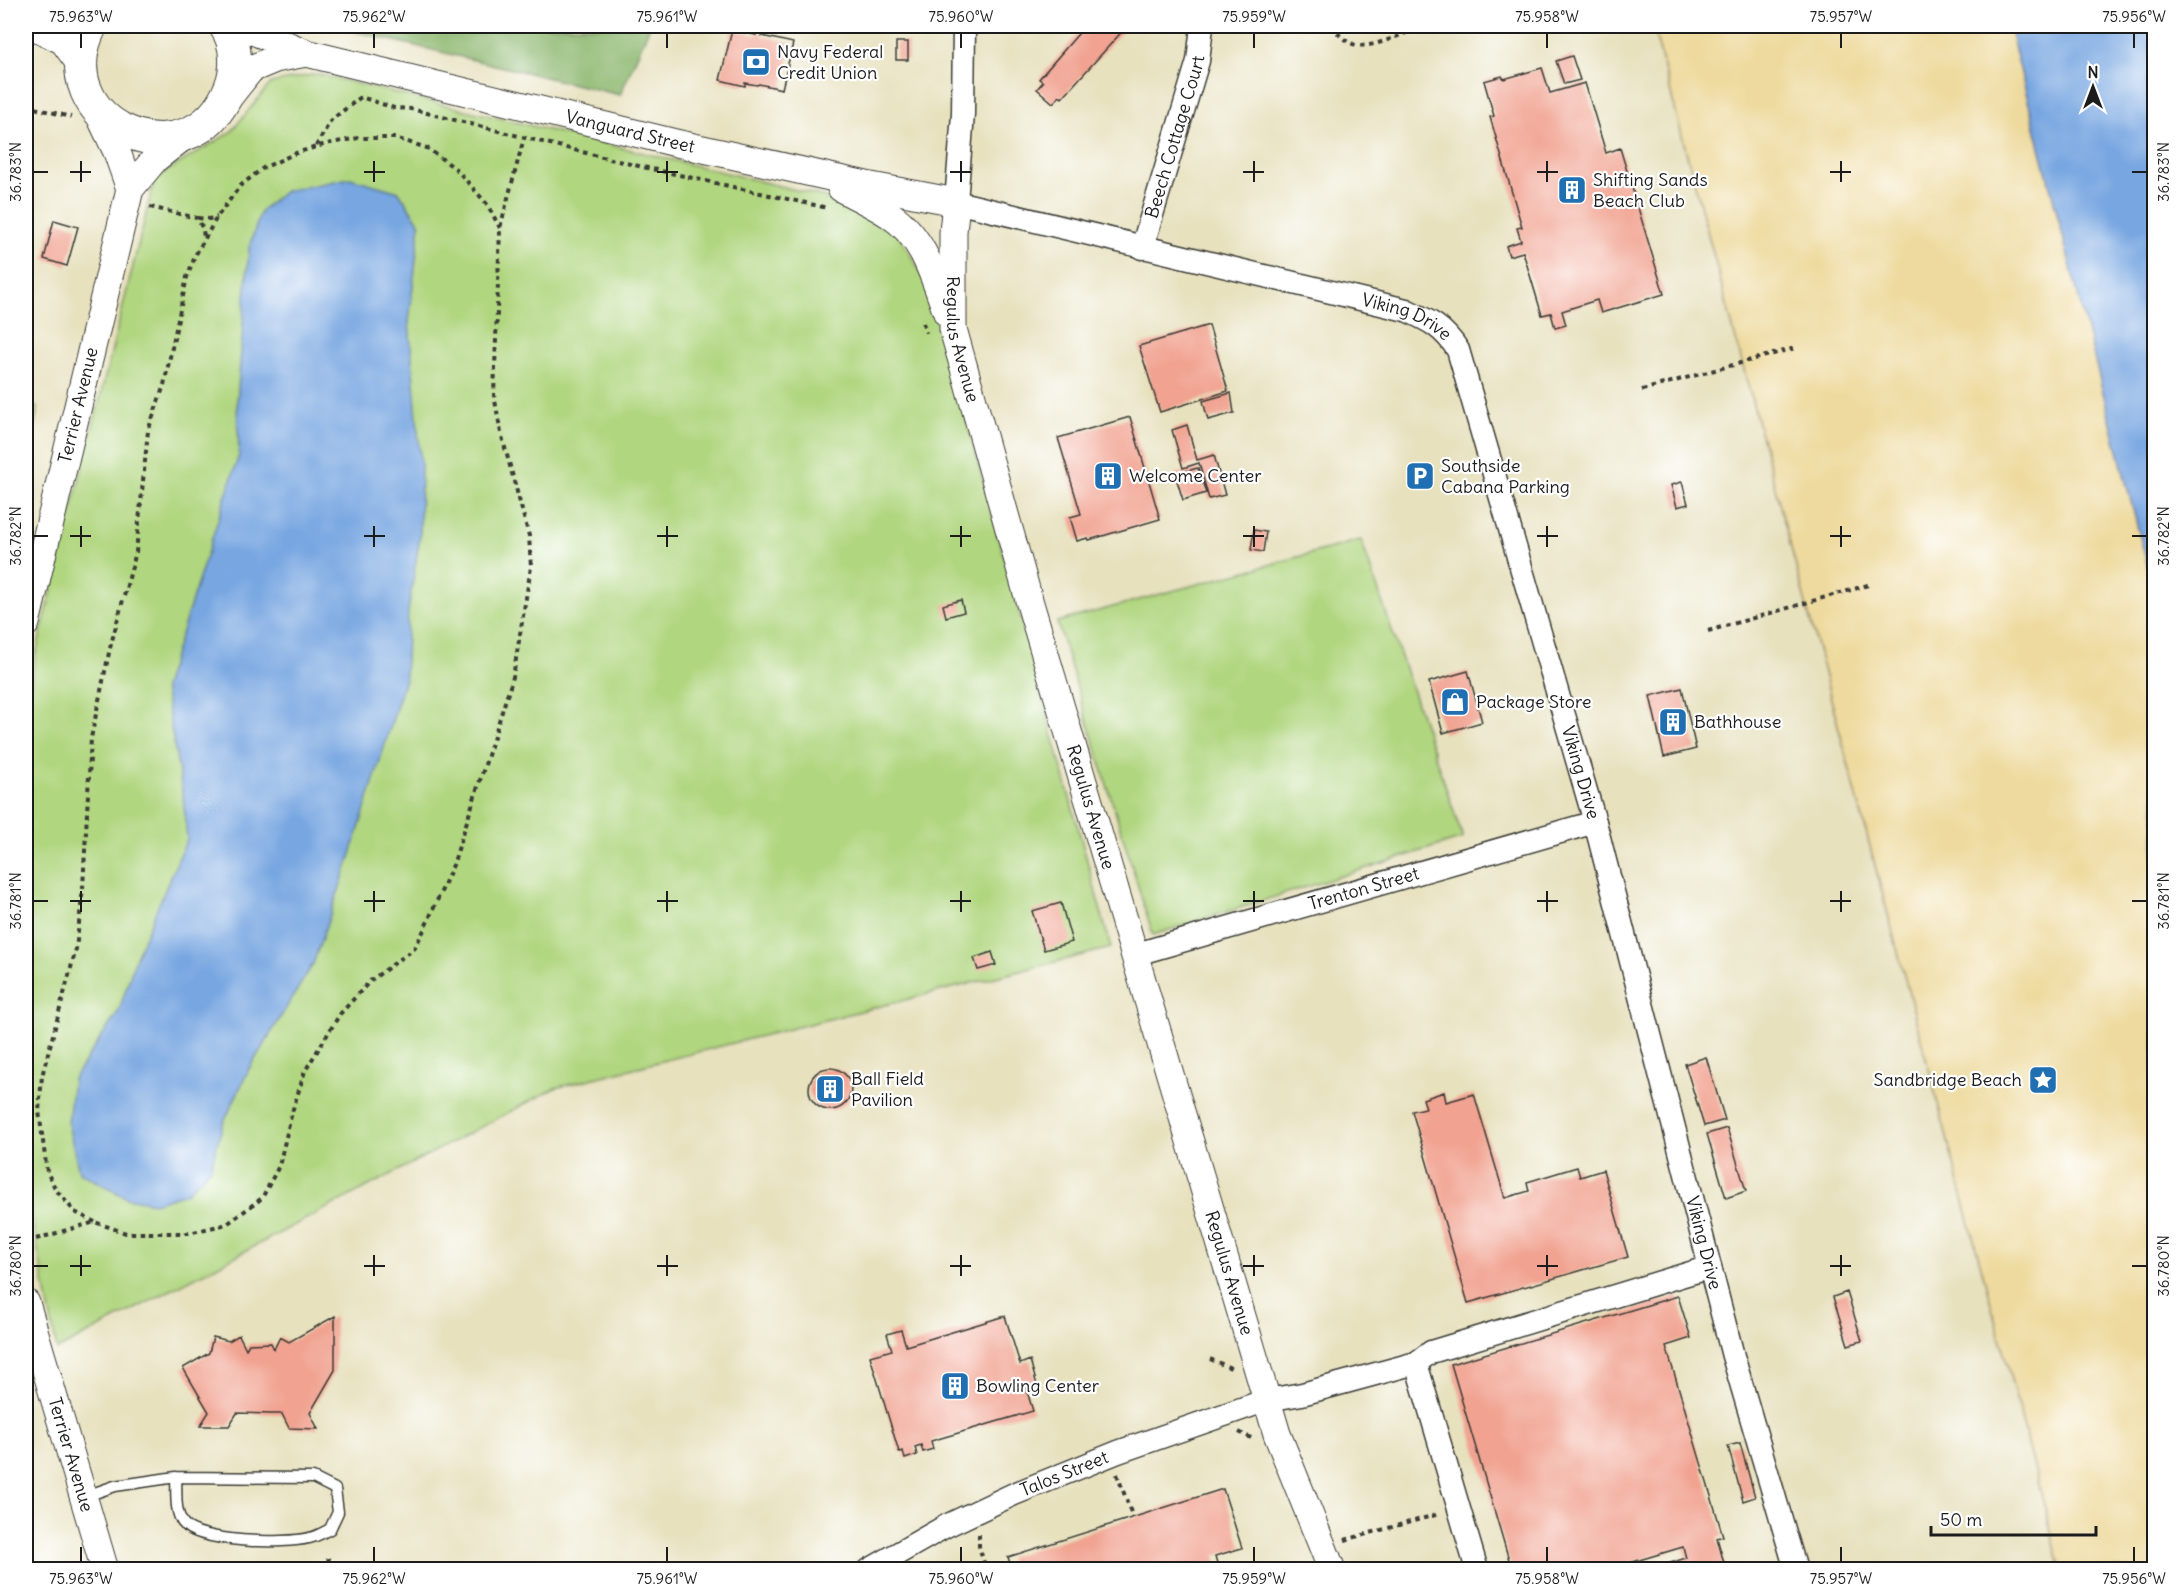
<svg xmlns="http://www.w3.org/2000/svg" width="2180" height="1595" font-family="Delius,sans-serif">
	<rect width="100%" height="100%" fill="#fff"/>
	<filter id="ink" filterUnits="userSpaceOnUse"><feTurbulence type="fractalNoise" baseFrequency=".0167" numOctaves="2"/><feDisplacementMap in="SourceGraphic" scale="12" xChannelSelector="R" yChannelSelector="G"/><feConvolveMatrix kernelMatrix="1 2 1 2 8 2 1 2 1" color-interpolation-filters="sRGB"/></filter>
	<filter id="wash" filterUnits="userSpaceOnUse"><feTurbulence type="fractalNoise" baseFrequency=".008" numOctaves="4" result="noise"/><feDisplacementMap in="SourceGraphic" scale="24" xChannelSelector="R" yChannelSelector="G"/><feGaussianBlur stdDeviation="1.35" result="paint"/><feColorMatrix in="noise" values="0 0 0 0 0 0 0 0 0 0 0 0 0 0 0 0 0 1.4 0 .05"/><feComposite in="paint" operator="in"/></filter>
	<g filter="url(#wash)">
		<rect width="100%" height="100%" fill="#e7e1be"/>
		<!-- green -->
		<path fill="#b0d67f" stroke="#66794e" stroke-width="1.5" d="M317,74L825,197L899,235L931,291L1111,948L555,1088L57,1350L26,1188V711L35,657L155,178L231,132L271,83Z
			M26,406L38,407L26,465Z
			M1361,540L1463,838L1153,935L1057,622Z"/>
		<!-- forest -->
		<path fill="#8cb76e" stroke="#546a45" stroke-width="1.5" d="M332,26H650L620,95Z"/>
		<!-- sand -->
		<path fill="#eeda9e" stroke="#857b5d" stroke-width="1.5" d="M1653,26H2009L2154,591V1569H2061Z"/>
		<!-- water -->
		<path fill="#77a6e1" stroke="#4a617e" stroke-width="1.5" d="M2009,26H2154V591Z
			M350,178L399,192L420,224L409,322L421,466L420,536L408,612L405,679L349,861L313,964L249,1069L223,1124L210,1169L186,1193L154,1203L127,1198L79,1172L68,1124L73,1079L119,1011L136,957L187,839L183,796L164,687L239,455L237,402L249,248L261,211L285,191Z"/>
		<g id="blocks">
			<!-- building -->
			<path fill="#f1a290" d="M1085,26H1127L1062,98L1060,96L1053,103L1037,89L1043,82L1039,79Z
				M732,30L756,35L757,31L763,33L762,36L793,43L782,89L759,84L757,85L745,83V86L720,80Z
				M896,42H908V60H896Z
				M1572,56L1580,80L1564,84L1556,61Z
				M1542,68L1550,93L1585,83L1606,153L1620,148L1664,294L1601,313L1597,300L1562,311L1566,325L1555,328L1551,313L1542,315L1523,252L1509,256L1506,246L1521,241L1517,228L1522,227L1490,117L1494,116L1484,81L1502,76L1504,79Z
				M54,220L78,227L67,266L44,259Z
				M1209,325L1228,391L1160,412L1139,346Z
				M1231,393L1234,413L1208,420L1203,401Z
				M1130,417L1160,519L1089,540L1088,538L1077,541L1070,517L1081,514L1058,438Z
				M1187,425L1197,460L1214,455L1225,495L1209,499L1199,463L1183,468L1172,430Z
				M1198,468L1206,493L1183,500L1175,474Z
				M1682,482L1688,504L1677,507L1671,485Z
				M1254,530L1266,532L1263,552L1251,550Z
				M961,600L964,612L946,617L943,605Z
				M1468,671L1482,722L1443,733L1429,682Z
				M1682,688L1696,749L1664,757L1650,696Z
				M1061,903L1072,942L1044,950L1032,911Z
				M992,952L996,965L978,970L974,958Z
				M1706,1057L1725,1120L1704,1126L1685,1064Z
				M809 1089a21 21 0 1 1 42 0a21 21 0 1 1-42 0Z
				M1444,1092L1446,1102L1474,1094L1505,1198L1529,1191L1527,1182L1577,1167L1580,1177L1603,1170L1628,1257L1468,1303L1412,1111L1426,1108L1423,1099Z
				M1727,1128L1746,1191L1726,1198L1707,1134Z
				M1847,1292L1862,1341L1848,1345L1833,1297Z
				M1678,1296L1691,1338L1666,1346L1723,1536L1717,1538L1726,1570H1648L1686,1558L1683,1547L1606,1570H1512L1451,1364Z
				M335,1316V1370L310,1413L318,1429L289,1428L282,1414H271L237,1413L229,1426H200L209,1412L183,1368L209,1353L213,1337L229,1341L239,1335L246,1349L249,1344L271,1343L274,1349L280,1337L289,1342Z
				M1005,1316L1020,1364L1030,1360L1037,1385L1026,1388L1033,1411L931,1441L933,1449L923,1452L921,1445L915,1447L917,1455L905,1459L903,1451L899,1452L870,1356L892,1350L887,1334L901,1330L906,1346Z
				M1740,1443L1755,1497L1743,1501L1728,1446Z
				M1223,1489L1242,1548L1215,1556L1219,1570H1012L1008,1557Z"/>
		</g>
	</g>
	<g filter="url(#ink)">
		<use href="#blocks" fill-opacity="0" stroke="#3a3a34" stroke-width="1.5"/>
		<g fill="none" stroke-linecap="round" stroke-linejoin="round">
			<!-- service casing -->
			<g stroke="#3a3a34" stroke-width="13">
				<path id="service" d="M83,1497L115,1486L176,1477C177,1491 174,1511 183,1523C197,1543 286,1544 309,1538C316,1537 324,1532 330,1529L338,1512L335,1489L313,1478L176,1477"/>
			</g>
			<!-- minor casing -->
			<g stroke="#3a3a34" stroke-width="25">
				<g id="minor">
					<path id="s1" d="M964,26L963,114L956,202L1406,310C1430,321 1443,327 1458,350L1595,822L1733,1356L1796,1570"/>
					<path id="s2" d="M1142,248L1198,61L1202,26"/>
					<path id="s3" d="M1133,955L1595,822"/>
					<path d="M1416,1363L1431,1352L1710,1267"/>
					<path id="s4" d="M869,1570L946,1526L1014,1494L1118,1452L1267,1400L1302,1394L1416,1363L1477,1570"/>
				</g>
			</g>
			<!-- tertiary casing -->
			<g stroke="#3a3a34" stroke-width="29">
				<g id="tertiary">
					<path id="s5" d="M241,26L306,53L676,143L866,185L956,202L953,232V329L1029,600L1277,1434L1332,1570"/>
					<path d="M228,98L251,69L275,59L306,53"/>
					<path d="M97,110L117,152L130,189"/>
					<path d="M841,188C857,197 875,205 890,215C924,237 934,278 947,313"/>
					<path id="s6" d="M26,623L130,189L155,159L188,133"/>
					<path id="s7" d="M26,1303L105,1570"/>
				</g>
			</g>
			<!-- secondary casing -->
			<g stroke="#3a3a34" stroke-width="34">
				<path id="secondary" d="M39,26L65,39L81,61
					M91,26C42,124 190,189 230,88C238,69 237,43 225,26"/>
			</g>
			<!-- path -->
			<path stroke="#3a3a34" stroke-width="4" stroke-dasharray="4.5 4.5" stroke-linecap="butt" d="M1331,26C1338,33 1344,41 1353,44C1370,51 1406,32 1423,26
				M26,106L71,117
				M316,146L331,120L361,97L394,108L411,109L634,165L828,208
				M150,207L197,218L203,229L204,239
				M198,218L209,219L217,217
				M923,323L926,333
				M1642,390L1795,348
				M1708,631L1868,585
				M95,1222L75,1212L56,1190L47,1172L39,1111L42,1076L76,949L83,888L91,738L110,648L136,552L148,431L164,385L187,277L196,254L217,217L240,186L263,168L296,153L326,144L358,138H395L427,148L456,169L487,204L500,228
				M36,1239L95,1222L126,1233H189L227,1224L262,1198L279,1166L292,1112L305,1071L340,1014L370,981L414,949L423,932L453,865L513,677L531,567L529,536L501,433L494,395L500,228L524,138
				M1210,1359L1233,1369
				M1239,1432L1253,1439
				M1117,1474L1133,1518
				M979,1534V1546L986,1570
				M1345,1540L1439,1514
				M328,1558L331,1570"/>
			<!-- service -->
			<use href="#service" stroke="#fff" stroke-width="10"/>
			<!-- minor -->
			<use href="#minor" stroke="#fff" stroke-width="22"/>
			<!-- tertiary -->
			<use href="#tertiary" stroke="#fff" stroke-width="27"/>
			<!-- secondary -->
			<use href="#secondary" stroke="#fff" stroke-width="32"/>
		</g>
	</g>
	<!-- ticks -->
	<path fill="none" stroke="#1c1c1c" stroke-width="2" d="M81,33V48M374,33V48M667,33V48M961,33V48M1254,33V48M1547,33V48M1841,33V48M2134,33V48M81,161V182M374,161V182M667,161V182M961,161V182M1254,161V182M1547,161V182M1841,161V182M33,172H48M70,172H91M364,172H385M657,172H678M950,172H971M1243,172H1264M1537,172H1558M1830,172H1851M2132,172H2147M81,526V547M374,526V547M667,526V547M961,526V547M1254,526V547M1547,526V547M1841,526V547M33,536H48M70,536H91M364,536H385M657,536H678M950,536H971M1243,536H1264M1537,536H1558M1830,536H1851M2132,536H2147M81,891V912M374,891V912M667,891V912M961,891V912M1254,891V912M1547,891V912M1841,891V912M33,901H48M70,901H91M364,901H385M657,901H678M950,901H971M1243,901H1264M1537,901H1558M1830,901H1851M2132,901H2147M81,1255V1276M374,1255V1276M667,1255V1276M961,1255V1276M1254,1255V1276M1547,1255V1276M1841,1255V1276M33,1266H48M70,1266H91M364,1266H385M657,1266H678M950,1266H971M1243,1266H1264M1537,1266H1558M1830,1266H1851M2132,1266H2147M81,1547V1562M374,1547V1562M667,1547V1562M961,1547V1562M1254,1547V1562M1547,1547V1562M1841,1547V1562M2134,1547V1562"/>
	<!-- icons -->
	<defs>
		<g id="bank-square" transform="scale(1.5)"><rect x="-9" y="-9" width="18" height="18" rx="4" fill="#1f6fb2" stroke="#fff"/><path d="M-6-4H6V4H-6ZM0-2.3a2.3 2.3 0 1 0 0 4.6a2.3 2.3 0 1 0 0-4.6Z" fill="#fff"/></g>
		<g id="building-square" transform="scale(1.5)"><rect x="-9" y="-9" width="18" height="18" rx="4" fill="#1f6fb2" stroke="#fff"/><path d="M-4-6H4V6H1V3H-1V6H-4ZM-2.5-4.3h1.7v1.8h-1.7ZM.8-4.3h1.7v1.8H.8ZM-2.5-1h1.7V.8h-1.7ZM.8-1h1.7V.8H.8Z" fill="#fff"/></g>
		<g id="parking-square" transform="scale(1.5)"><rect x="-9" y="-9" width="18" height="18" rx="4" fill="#1f6fb2" stroke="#fff"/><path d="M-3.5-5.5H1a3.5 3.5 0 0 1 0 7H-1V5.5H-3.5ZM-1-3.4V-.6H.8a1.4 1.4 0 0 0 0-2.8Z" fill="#fff"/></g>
		<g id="shop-square" transform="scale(1.5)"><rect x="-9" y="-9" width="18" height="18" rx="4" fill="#1f6fb2" stroke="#fff"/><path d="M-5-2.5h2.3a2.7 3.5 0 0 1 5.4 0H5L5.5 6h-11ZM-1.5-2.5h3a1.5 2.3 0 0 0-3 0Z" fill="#fff"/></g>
		<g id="sight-square" transform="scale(1.5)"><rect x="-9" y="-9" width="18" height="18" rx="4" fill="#1f6fb2" stroke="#fff"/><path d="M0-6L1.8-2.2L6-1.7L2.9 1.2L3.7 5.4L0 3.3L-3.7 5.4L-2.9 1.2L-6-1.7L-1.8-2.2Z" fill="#fff"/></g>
	</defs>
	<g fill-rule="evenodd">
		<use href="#bank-square" x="756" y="62"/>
		<use href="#building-square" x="1572" y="190"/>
		<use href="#building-square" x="1108" y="476"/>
		<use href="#parking-square" x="1420" y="476"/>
		<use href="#shop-square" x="1455" y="702"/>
		<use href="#building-square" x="1673" y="722"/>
		<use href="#sight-square" x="2043" y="1080"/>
		<use href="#building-square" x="830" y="1089"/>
		<use href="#building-square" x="955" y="1386"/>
	</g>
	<g text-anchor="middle" stroke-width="4.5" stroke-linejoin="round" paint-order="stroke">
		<!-- poi labels -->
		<g font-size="18" fill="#1c1c1c" stroke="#fff" text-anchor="start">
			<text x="777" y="58">Navy Federal<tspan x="777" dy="21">Credit Union</tspan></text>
			<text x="1593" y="186">Shifting Sands<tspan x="1593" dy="21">Beach Club</tspan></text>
			<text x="1441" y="472">Southside<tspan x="1441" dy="21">Cabana Parking</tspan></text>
			<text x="1129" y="482">Welcome Center</text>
			<text x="1476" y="708">Package Store</text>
			<text x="1694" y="728">Bathhouse</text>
			<text x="851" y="1085">Ball Field<tspan x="851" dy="21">Pavilion</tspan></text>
			<text x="2022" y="1086" text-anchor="end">Sandbridge Beach</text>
			<text x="976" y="1392">Bowling Center</text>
		</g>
		<!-- street labels -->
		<g font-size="18" fill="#1c1c1c" stroke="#fff">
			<text dy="6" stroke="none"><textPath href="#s5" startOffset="404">Vanguard Street</textPath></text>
			<text dy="6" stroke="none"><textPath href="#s2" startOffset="116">Beech Cottage Court</textPath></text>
			<text dy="6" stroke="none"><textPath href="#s1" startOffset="642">Viking Drive</textPath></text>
			<text dy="6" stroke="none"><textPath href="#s5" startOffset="876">Regulus Avenue</textPath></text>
			<text dy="6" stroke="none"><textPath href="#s6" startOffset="224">Terrier Avenue</textPath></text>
			<text dy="6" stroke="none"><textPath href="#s1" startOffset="1146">Viking Drive</textPath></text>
			<text dy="6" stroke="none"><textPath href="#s5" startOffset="1362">Regulus Avenue</textPath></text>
			<text dy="6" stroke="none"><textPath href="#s3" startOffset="240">Trenton Street</textPath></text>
			<text dy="6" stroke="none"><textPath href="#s1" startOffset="1632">Viking Drive</textPath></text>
			<text dy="6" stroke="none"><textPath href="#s5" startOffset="1848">Regulus Avenue</textPath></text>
			<text dy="6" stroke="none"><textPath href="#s7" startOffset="158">Terrier Avenue</textPath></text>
			<text dy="6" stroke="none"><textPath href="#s4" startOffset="218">Talos Street</textPath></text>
		</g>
	</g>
	<!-- margin -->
	<rect width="2180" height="1595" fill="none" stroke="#fff" stroke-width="66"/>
	<!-- north arrow -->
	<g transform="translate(2093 87)" stroke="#ffffff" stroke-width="4.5" paint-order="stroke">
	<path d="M0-4.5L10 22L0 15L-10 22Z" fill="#1c1c1c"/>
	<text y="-9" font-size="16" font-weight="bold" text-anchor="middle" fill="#1c1c1c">N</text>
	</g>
	<!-- scale -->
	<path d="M1931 1526v9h165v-9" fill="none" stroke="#1c1c1c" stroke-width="3"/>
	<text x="1940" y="1526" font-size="18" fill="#1c1c1c" stroke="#ffffff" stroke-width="4.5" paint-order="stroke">50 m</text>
	<rect x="33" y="33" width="2114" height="1529" fill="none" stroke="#1c1c1c" stroke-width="2"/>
	<g font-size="15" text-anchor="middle" fill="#1c1c1c">
		<text x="81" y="22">75.963°W</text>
		<text x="374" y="22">75.962°W</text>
		<text x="667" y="22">75.961°W</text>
		<text x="961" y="22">75.960°W</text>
		<text x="1254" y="22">75.959°W</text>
		<text x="1547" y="22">75.958°W</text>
		<text x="1841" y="22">75.957°W</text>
		<text x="2134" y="22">75.956°W</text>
		<text transform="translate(16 172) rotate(-90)" y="5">36.783°N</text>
		<text transform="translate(2164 172) rotate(-90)" y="5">36.783°N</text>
		<text transform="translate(16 536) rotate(-90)" y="5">36.782°N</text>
		<text transform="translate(2164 536) rotate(-90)" y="5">36.782°N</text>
		<text transform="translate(16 901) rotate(-90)" y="5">36.781°N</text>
		<text transform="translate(2164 901) rotate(-90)" y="5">36.781°N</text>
		<text transform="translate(16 1266) rotate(-90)" y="5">36.780°N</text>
		<text transform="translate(2164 1266) rotate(-90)" y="5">36.780°N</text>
		<text x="81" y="1584">75.963°W</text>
		<text x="374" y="1584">75.962°W</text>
		<text x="667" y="1584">75.961°W</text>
		<text x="961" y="1584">75.960°W</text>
		<text x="1254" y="1584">75.959°W</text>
		<text x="1547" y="1584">75.958°W</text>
		<text x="1841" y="1584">75.957°W</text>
		<text x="2134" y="1584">75.956°W</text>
	</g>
</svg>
